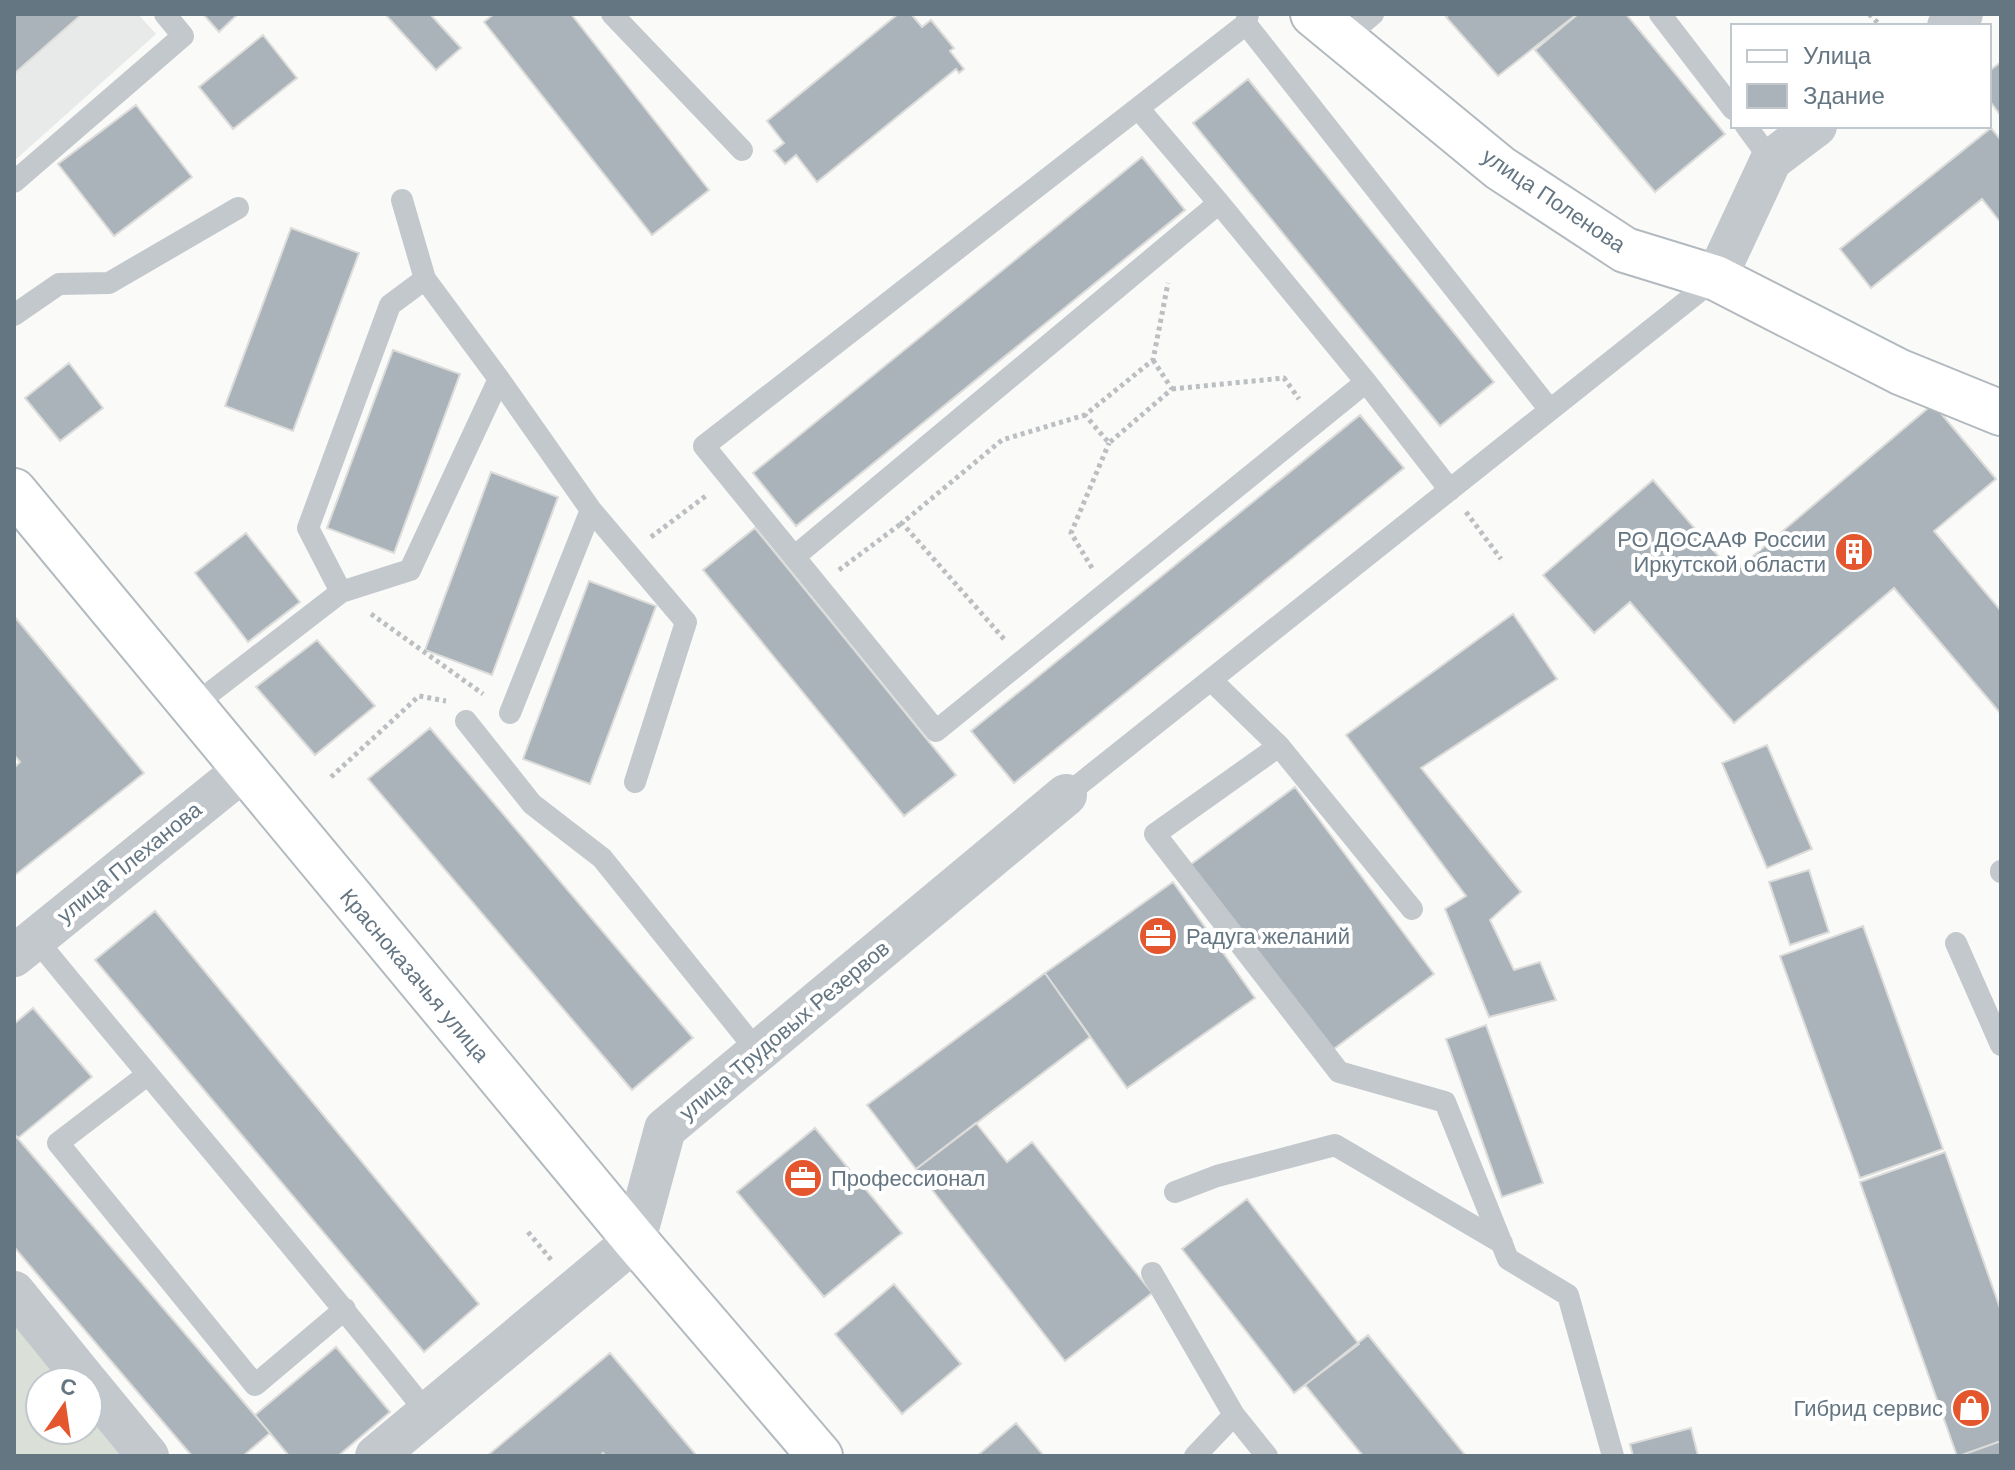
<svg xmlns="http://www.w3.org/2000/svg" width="2015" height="1470" font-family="Helvetica,sans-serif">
	<rect width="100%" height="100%" fill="#fafaf8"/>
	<!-- built -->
	<path fill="#e8e9e9" d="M14,14H138L156,34L14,161Z"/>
	<!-- green -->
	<path fill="#dadfd7" d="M14,1315L66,1382H40V1430H88V1411L123,1456H14Z"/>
	<!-- building -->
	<path fill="#aab3b9" stroke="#dcdcda" stroke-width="2" d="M14,14H82L15,73Z
		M203,14H238L219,32Z
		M385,14H430L461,48L436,70Z
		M494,14H571L709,190L652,235L484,22Z
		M898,14H911L922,27L931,20L954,48L950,51L964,69L959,73L956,69L817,182L796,155L785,164L774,151L784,143L767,121Z
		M1450,14H1577L1498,76L1446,17Z
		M1578,14H1626L1725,134L1655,192L1535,50Z
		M263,35L297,78L233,129L199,87Z
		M2001,62V116L1989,100V71Z
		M1248,79L1494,382L1440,426L1193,123Z
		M136,105L192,177L114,236L58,164Z
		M1991,128L2001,140V223L1982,199L1871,288L1840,249Z
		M1142,157L1185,210L796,526L753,473Z
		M291,228L359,253L293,431L225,406Z
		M393,350L460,374L394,553L327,528Z
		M69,363L103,408L60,441L25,398Z
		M1933,404L1996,479L1934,531L2001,611V714L1894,588L1734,723L1630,602L1594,633L1543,575L1653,480L1733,573Z
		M1360,415L1404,468L1014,783L971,731Z
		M491,472L558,497L492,675L425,650Z
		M755,528L956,775L904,816L703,570Z
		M246,533L300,602L248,642L195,573Z
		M589,581L656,606L590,784L523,759Z
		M1513,614L1557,679L1421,768L1521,892L1490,920L1514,970L1540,962L1556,1000L1489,1017L1445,909L1466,896L1346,735Z
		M14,616L144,773L14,876V768L20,762L14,755Z
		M317,640L375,706L315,755L256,687Z
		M430,728L693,1038L632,1090L368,779Z
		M1767,745L1812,849L1767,868L1722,763Z
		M1295,787L1434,974L1327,1054L1186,868Z
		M1809,870L1829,932L1790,945L1769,882Z
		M1173,882L1255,998L1127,1088L1045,973Z
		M155,911L479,1304L424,1352L95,960Z
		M1863,926L1943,1149L1860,1178L1780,956Z
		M1045,973L1090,1037L916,1169L867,1105Z
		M33,1008L92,1077L18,1138L14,1134V1024Z
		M1486,1025L1543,1183L1502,1197L1446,1039Z
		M976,1123L1007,1162L1032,1142L1152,1293L1065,1361L916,1169Z
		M815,1128L902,1233L824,1297L737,1192Z
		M14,1134L270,1433L243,1456H192L14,1247Z
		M1945,1152L2001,1311V1441L1959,1456H1957L1860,1182Z
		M1247,1199L1359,1344L1294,1393L1182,1249Z
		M894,1284L961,1364L902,1414L835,1334Z
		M1368,1335L1466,1456H1363L1305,1385Z
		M336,1347L390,1412L338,1456H289L255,1415Z
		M610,1353L697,1456H606L603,1453L600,1456H487Z
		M1016,1423L1044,1456H977Z
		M1691,1428L1698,1456H1633L1630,1444Z
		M2001,1441V1456H1959Z"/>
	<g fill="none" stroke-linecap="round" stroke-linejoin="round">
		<!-- secondary casing -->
		<g stroke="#b3babf" stroke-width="48">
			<path id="secondary" d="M1313,14L1500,168L1625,250L1716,278L1900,372L2001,413
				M14,491L635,1240L820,1456"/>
		</g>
		<!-- path -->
		<path stroke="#bbbfc2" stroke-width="5" stroke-dasharray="4 4" stroke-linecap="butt" d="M1869,14L1878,23L1875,26
			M1153,360L1172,389L1109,443L1085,415L1153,360L1168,283
			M1172,389L1284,378L1299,399
			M1466,512L1501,559
			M651,537L707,495
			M1092,568L1071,533L1109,443
			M839,570L902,523
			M371,614L483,694
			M1004,639L902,523L1002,440L1085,415
			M331,777L419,696L446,701
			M528,1232L553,1262"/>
		<!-- lane -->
		<path stroke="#c3c8cc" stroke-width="22" d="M612,14L742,150
			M1248,14L1246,24L704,446L936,731L1366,382
			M1660,14L1733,109
			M1246,24L1550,410
			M1343,39L1373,14
			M1138,108L1219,203L1366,382L1450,490
			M1746,126L1771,160
			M14,182L183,36L165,14
			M14,315L59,284L109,283L238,208
			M499,379L591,510L510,713
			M591,510L686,622L635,782
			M794,557L1219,203
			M341,592L308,528L390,305L425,279L402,200
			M1211,680L1279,746L1155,834L1339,1072L1445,1102L1508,1259L1568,1295L1613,1456
			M193,706L341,592L410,570L499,379L425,279
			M466,721L532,804L602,858L758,1052
			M1279,746L1412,909
			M1066,795L1716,278
			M2001,871V872
			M35,938C165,1097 300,1252 427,1413
			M1956,943L2001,1045
			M147,1075L58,1143L255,1385L345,1309
			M1175,1192L1217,1176L1335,1145L1502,1243
			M1152,1273L1234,1415
			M1195,1456L1234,1415L1267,1456"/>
		<!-- street -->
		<path stroke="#c3c8cc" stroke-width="42" d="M1948,26L1962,14
			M1716,278L1771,160L1816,126
			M14,956L245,769
			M14,1292L87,1382
			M88,1383L148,1456
			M376,1456L635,1240L665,1129L1066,795"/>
		<!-- secondary -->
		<use href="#secondary" stroke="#fff" stroke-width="44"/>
	</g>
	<!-- icons -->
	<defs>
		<g id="building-disc" transform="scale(2)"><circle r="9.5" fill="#e4572e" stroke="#fff"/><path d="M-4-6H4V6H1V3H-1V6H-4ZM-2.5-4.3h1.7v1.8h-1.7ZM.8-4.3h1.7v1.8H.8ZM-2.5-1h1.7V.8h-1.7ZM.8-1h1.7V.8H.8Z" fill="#fff"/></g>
		<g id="office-disc" transform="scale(2)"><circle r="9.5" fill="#e4572e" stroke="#fff"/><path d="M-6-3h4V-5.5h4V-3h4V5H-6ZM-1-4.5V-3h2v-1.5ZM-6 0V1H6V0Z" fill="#fff"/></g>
		<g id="shop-disc" transform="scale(2)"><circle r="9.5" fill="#e4572e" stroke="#fff"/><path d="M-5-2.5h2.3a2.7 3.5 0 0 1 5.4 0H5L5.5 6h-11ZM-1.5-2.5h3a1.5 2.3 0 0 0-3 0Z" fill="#fff"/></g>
	</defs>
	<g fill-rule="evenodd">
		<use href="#building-disc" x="1854" y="552"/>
		<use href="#office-disc" x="1158" y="936"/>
		<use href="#office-disc" x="803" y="1178"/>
		<use href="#shop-disc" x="1971" y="1408"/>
	</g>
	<g text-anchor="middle" stroke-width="8" stroke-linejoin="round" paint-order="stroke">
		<!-- street labels -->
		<g font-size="22" fill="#657683" stroke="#fff">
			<text transform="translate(1554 200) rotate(34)" y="8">улица Поленова</text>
			<text transform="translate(129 862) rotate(-39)" y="8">улица Плеханова</text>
			<text transform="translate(415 975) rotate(50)" y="8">Красноказачья улица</text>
			<text transform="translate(784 1030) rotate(-40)" y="8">улица Трудовых Резервов</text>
		</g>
		<!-- poi labels -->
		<g font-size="22" fill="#657683" stroke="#fff" text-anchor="end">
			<text x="1826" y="547">РО ДОСААФ России<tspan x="1826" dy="25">Иркутской области</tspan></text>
			<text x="1186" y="944" text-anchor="start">Радуга желаний</text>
			<text x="831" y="1186" text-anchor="start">Профессионал</text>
			<text x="1943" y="1416">Гибрид сервис</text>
		</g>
	</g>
	<!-- border -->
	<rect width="2015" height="1470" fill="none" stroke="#657683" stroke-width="32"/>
	<!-- legend -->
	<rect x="1731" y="24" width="260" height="104" fill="#ffffff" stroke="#c1c8cd" stroke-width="2"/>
	<rect x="1747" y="50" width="40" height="12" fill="#ffffff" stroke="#c1c8cd" stroke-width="2"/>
	<text x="1803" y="64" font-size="24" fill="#657683">Улица</text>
	<rect x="1747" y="84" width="40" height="24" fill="#aab3b9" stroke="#c1c8cd" stroke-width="2"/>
	<text x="1803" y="104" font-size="24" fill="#657683">Здание</text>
	<!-- north arrow -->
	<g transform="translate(64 1406) rotate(13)"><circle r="38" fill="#ffffff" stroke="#c1c8cd" stroke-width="2"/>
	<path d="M0-6L14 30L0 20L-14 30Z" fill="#e4572e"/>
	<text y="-12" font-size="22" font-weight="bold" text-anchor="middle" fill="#657683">С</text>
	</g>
</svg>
